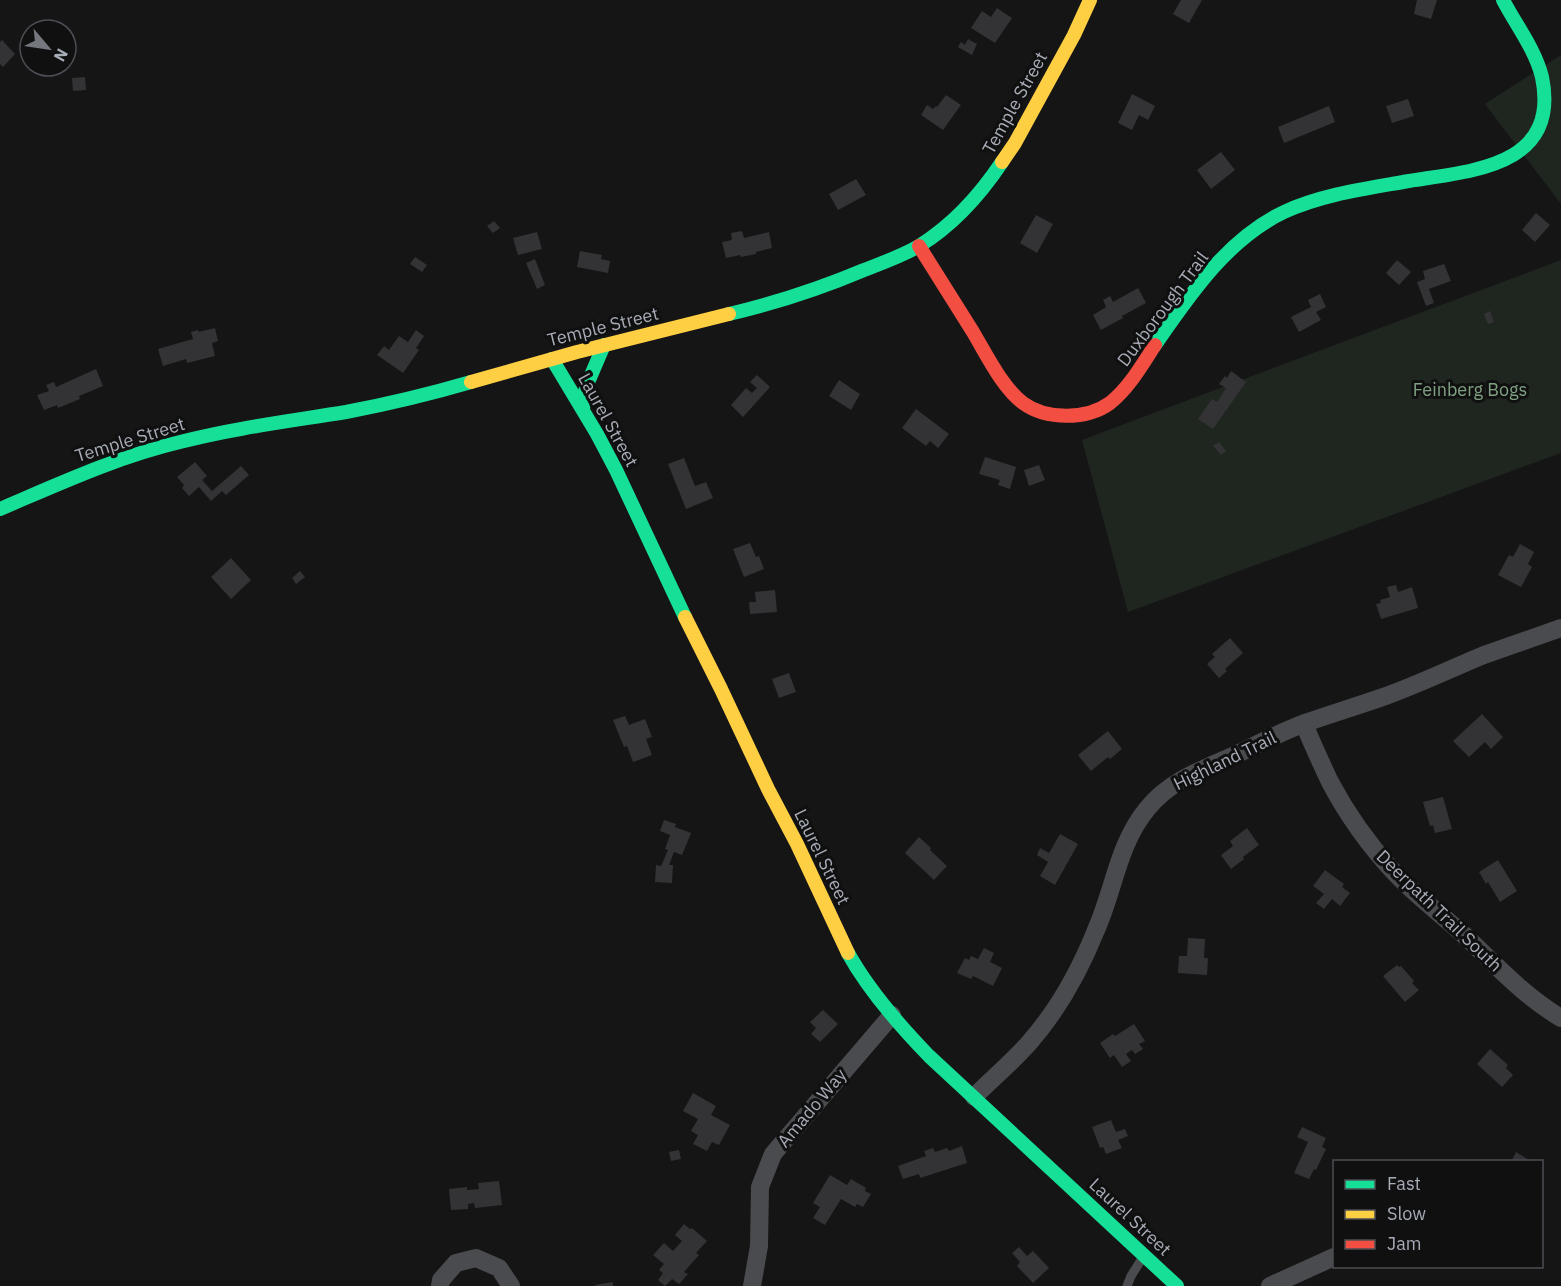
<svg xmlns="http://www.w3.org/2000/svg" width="1561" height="1286" font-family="'IBM Plex Sans',sans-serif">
	<rect width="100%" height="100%" fill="#151516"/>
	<!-- green -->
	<path fill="#1f2620" d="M1561,55V204L1485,104Z
		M1561,260V453L1128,612L1082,440Z"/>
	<!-- building -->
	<path fill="#333335" d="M1181,0H1202L1189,23L1173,14Z
		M1417,0H1437L1431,19L1414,14Z
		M997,8L1012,18L995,43L971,28L982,11L991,17Z
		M968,39L977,44L972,55L958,47L961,42L965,45Z
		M2,40L15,54L3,67L0,64V42Z
		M85,77L86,90L73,91L72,78Z
		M1132,94L1155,106L1148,120L1139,115L1132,130L1118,123Z
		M946,95L961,105L943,130L921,115L927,105L933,109L936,106L937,107Z
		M1408,99L1414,116L1392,123L1386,106Z
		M1329,106L1335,122L1284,143L1278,127Z
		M1221,152L1235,170L1211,189L1197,170Z
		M856,179L866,195L838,210L829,194Z
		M1536,213L1550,225L1535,242L1522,230Z
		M1036,215L1053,224L1037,253L1020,243Z
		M494,221L500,228L493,233L487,226Z
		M742,231L744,238L769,232L772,248L756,252V254L741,257L740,255L726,258L722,242L732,240L731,233Z
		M537,232L542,249L518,255L513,238Z
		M580,251L602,255L601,259L610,261L608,273L577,267Z
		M415,257L427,265L422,272L410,264Z
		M535,259L545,285L537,289L526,263Z
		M1397,260L1411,272L1399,285L1386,273Z
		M1444,264L1451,281L1429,289L1434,303L1426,306L1417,282L1425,279L1423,271Z
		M1138,288L1146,303L1122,316L1123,318L1101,330L1093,315L1106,307L1103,300L1110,296L1113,302Z
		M1320,294L1326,307L1316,312L1321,320L1299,332L1291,317L1311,307L1308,300Z
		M1490,311L1494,322L1488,324L1484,314Z
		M215,328L218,341L212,343L215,356L187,363L186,359L163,366L158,349L193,339L191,332L198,330L199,332Z
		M416,330L424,336L416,348L419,350L403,373L377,355L384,346L389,350L399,336L408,342Z
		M96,369L103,386L79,396L80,399L58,408L57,405L44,410L37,395L49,391L46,385L54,382L56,387Z
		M1231,371L1246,382L1213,429L1198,419L1212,399L1217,402L1226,388L1219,384L1225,376L1227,378Z
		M757,375L770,387L743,417L731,405L746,388L752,393L757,388L750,382Z
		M839,380L860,394L851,410L829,396Z
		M916,409L949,434L938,448L930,441L926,446L902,428Z
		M1219,442L1226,451L1221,455L1213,446Z
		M985,457L1016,467L1010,489L998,485L1000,480L979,474Z
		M684,458L695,486L706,482L713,498L686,509L668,464Z
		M195,462L207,476L202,480L212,491L241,466L249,475L226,495L222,491L211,501L199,487L189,496L182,488L184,485L177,477Z
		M1039,465L1045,480L1029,486L1024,470Z
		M750,543L756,557L759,556L764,569L744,577L733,549Z
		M1520,544L1534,552L1528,564L1532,567L1521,587L1498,575L1509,555L1513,557Z
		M231,558L251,580L231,599L211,577Z
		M300,571L305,577L296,584L292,578Z
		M1396,585L1398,592L1412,587L1418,608L1381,619L1376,604L1381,603L1380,600L1390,597L1387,587Z
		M775,590L777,612L750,614L749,602H756L755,592Z
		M1230,638L1243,653L1225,669L1227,671L1219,678L1207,664L1215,657L1212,654Z
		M789,673L796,692L779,698L772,679Z
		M1482,714L1503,737L1491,749L1485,742L1469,757L1453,741Z
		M625,716L629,725L645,719L652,737L646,739L652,755L633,762L627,746L624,747L613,720Z
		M1108,731L1122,749L1110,759L1108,757L1091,771L1078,755Z
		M1443,797L1452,829L1435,833L1433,825L1430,826L1423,802Z
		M664,820L676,824L675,827L691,833L682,855L674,852L669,865H673L672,883L655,882L656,865L661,866L668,850L665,849L670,835L660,831Z
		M1247,828L1259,845L1243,857L1244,859L1231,869L1221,855L1233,846L1230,841Z
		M1060,834L1078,844L1055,885L1040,876L1048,862L1037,855L1040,848L1049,853Z
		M919,837L931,848L930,850L947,866L934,880L905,853Z
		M1498,860L1517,891L1500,902L1488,882L1486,884L1479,872Z
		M1325,870L1344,884L1342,887L1350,893L1340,906L1332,899L1324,909L1316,903L1324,894L1313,886Z
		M1188,938L1205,939L1204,958H1208L1207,975L1178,973L1179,956H1187Z
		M984,948L994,953L990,962L1002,968L993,986L973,976L971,979L957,973L965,958L969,960L971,956L978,959Z
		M1397,965L1399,967L1401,966L1414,981L1412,983L1419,990L1405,1002L1383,976Z
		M823,1010L838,1024L820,1042L811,1034L816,1028L810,1022Z
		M1134,1024L1145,1041L1139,1044L1143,1049L1135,1054L1132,1050L1126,1054L1131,1061L1122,1067L1114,1055L1110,1058L1100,1043L1113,1034L1115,1036Z
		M1490,1049L1508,1065L1506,1068L1513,1075L1502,1087L1477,1064Z
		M693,1093L716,1106L711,1115L730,1125L719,1145L712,1142L707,1151L693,1144L698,1135L691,1131L698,1119L683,1111Z
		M1111,1120L1116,1132L1125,1129L1128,1136L1118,1140L1122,1148L1106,1154L1103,1147L1100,1148L1092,1127Z
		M1302,1127L1326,1138L1322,1147L1326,1149L1316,1170L1314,1169L1309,1179L1294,1173L1308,1142L1297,1137Z
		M962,1146L967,1163L920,1178L919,1174L903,1179L898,1166L926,1156L924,1151L933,1148L935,1152L947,1148L949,1151Z
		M679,1150L681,1159L671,1161L669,1152Z
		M1516,1152L1532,1162H1511Z
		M830,1175L847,1185L851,1179L866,1188L865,1191L871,1194L863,1207L857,1204L855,1207L841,1199L825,1225L813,1218L820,1207L813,1203Z
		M499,1181L502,1205L475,1208L474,1203L468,1204V1209L451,1210L449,1189L467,1187V1190L479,1189L478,1183Z
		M684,1224L690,1229L692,1228L707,1241L696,1253L699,1255L684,1272L688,1274L679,1284L672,1279L665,1286L658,1280L663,1273L659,1270L664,1264L653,1255L664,1243L673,1251L682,1241L675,1235Z
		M1019,1247L1027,1256L1033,1251L1049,1268L1033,1283L1017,1266L1020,1262L1012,1253Z
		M613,1282V1286H595V1285Z"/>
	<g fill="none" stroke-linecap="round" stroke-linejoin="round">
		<!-- lane -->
		<path stroke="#4a4b4e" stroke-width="9" d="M1127,1286L1131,1276L1143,1257"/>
		<!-- street -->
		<path stroke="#4a4b4e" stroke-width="18" d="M1304,724C1312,743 1321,763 1330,782C1347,814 1369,845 1393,871C1415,895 1441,914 1464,935C1496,965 1524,996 1561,1018
			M974,1097C992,1079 1012,1062 1029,1043C1058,1010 1080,970 1096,930C1114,890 1118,844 1147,809C1169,781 1203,769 1235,755C1258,744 1281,732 1305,723C1331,714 1357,706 1383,697C1417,685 1450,669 1484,655C1509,646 1535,637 1561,628
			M440,1286L441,1280L456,1263L476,1258L499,1268L511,1286
			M752,1286L759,1246L760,1187L773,1154L892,1015
			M1270,1286L1334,1257"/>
		<!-- fast -->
		<path stroke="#16e098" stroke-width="14" d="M729,314C776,303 819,289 864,270C882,263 902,256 919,246C953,225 980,195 1002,162
			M1155,345C1189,296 1227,239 1284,212C1321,195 1363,189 1403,182C1465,171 1561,170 1542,77C1535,49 1516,25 1503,0
			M552,359L597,434L616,470L685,617
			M583,409L586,387L604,345
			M0,509C59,484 117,457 180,442C234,428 291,421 346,412C388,404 430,394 471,382
			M848,953C869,991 899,1025 929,1056L1177,1286"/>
		<!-- slow -->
		<path stroke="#ffcf43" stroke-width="14" d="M1002,162L1015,143L1074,35L1090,0
			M471,382L577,352L729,314
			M685,617L721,689L768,789L797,844L848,953"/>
		<!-- jam -->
		<path stroke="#f24e42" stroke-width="14" d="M919,246C937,275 955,303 973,332C986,354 1002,387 1023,403C1046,420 1087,420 1110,403C1129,388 1142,365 1155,345"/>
	</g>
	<g text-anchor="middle" stroke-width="6" stroke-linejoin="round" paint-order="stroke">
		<!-- street labels -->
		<g font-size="18" fill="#a7acb6" stroke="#101011">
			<text transform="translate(1015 103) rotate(-61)" y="6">Temple Street</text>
			<text transform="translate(1163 309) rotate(-53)" y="6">Duxborough Trail</text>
			<text transform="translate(603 327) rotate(-14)" y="6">Temple Street</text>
			<text transform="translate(608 420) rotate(61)" y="6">Laurel Street</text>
			<text transform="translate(130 440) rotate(-17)" y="6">Temple Street</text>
			<text transform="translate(1225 761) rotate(-26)" y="6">Highland Trail</text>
			<text transform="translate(822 857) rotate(64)" y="6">Laurel Street</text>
			<text transform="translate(1439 911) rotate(44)" y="6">Deerpath Trail South</text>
			<text transform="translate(812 1108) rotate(-50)" y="6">Amado Way</text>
			<text transform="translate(1130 1217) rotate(43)" y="6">Laurel Street</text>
		</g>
		<!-- park labels -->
		<g font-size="18" fill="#7fa081" stroke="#101011">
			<text x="1470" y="396">Feinberg Bogs</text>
		</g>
	</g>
	<!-- legend -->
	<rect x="1333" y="1160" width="210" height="108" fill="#101011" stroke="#4c4e53" stroke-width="1.5"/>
	<rect x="1345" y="1180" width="30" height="9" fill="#16e098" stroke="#4c4e53" stroke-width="1.5"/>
	<text x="1387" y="1190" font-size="18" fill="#a7acb6">Fast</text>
	<rect x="1345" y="1210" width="30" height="9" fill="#ffcf43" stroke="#4c4e53" stroke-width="1.5"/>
	<text x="1387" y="1220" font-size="18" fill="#a7acb6">Slow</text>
	<rect x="1345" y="1240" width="30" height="9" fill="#f24e42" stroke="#4c4e53" stroke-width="1.5"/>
	<text x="1387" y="1250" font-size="18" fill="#a7acb6">Jam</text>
	<!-- north arrow -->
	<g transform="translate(48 48) rotate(119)"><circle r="28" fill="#101011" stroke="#4c4e53" stroke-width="1.5"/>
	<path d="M0-4.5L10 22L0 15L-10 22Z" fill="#74777e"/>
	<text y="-9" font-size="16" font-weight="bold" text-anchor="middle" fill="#a7acb6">N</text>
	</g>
</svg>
